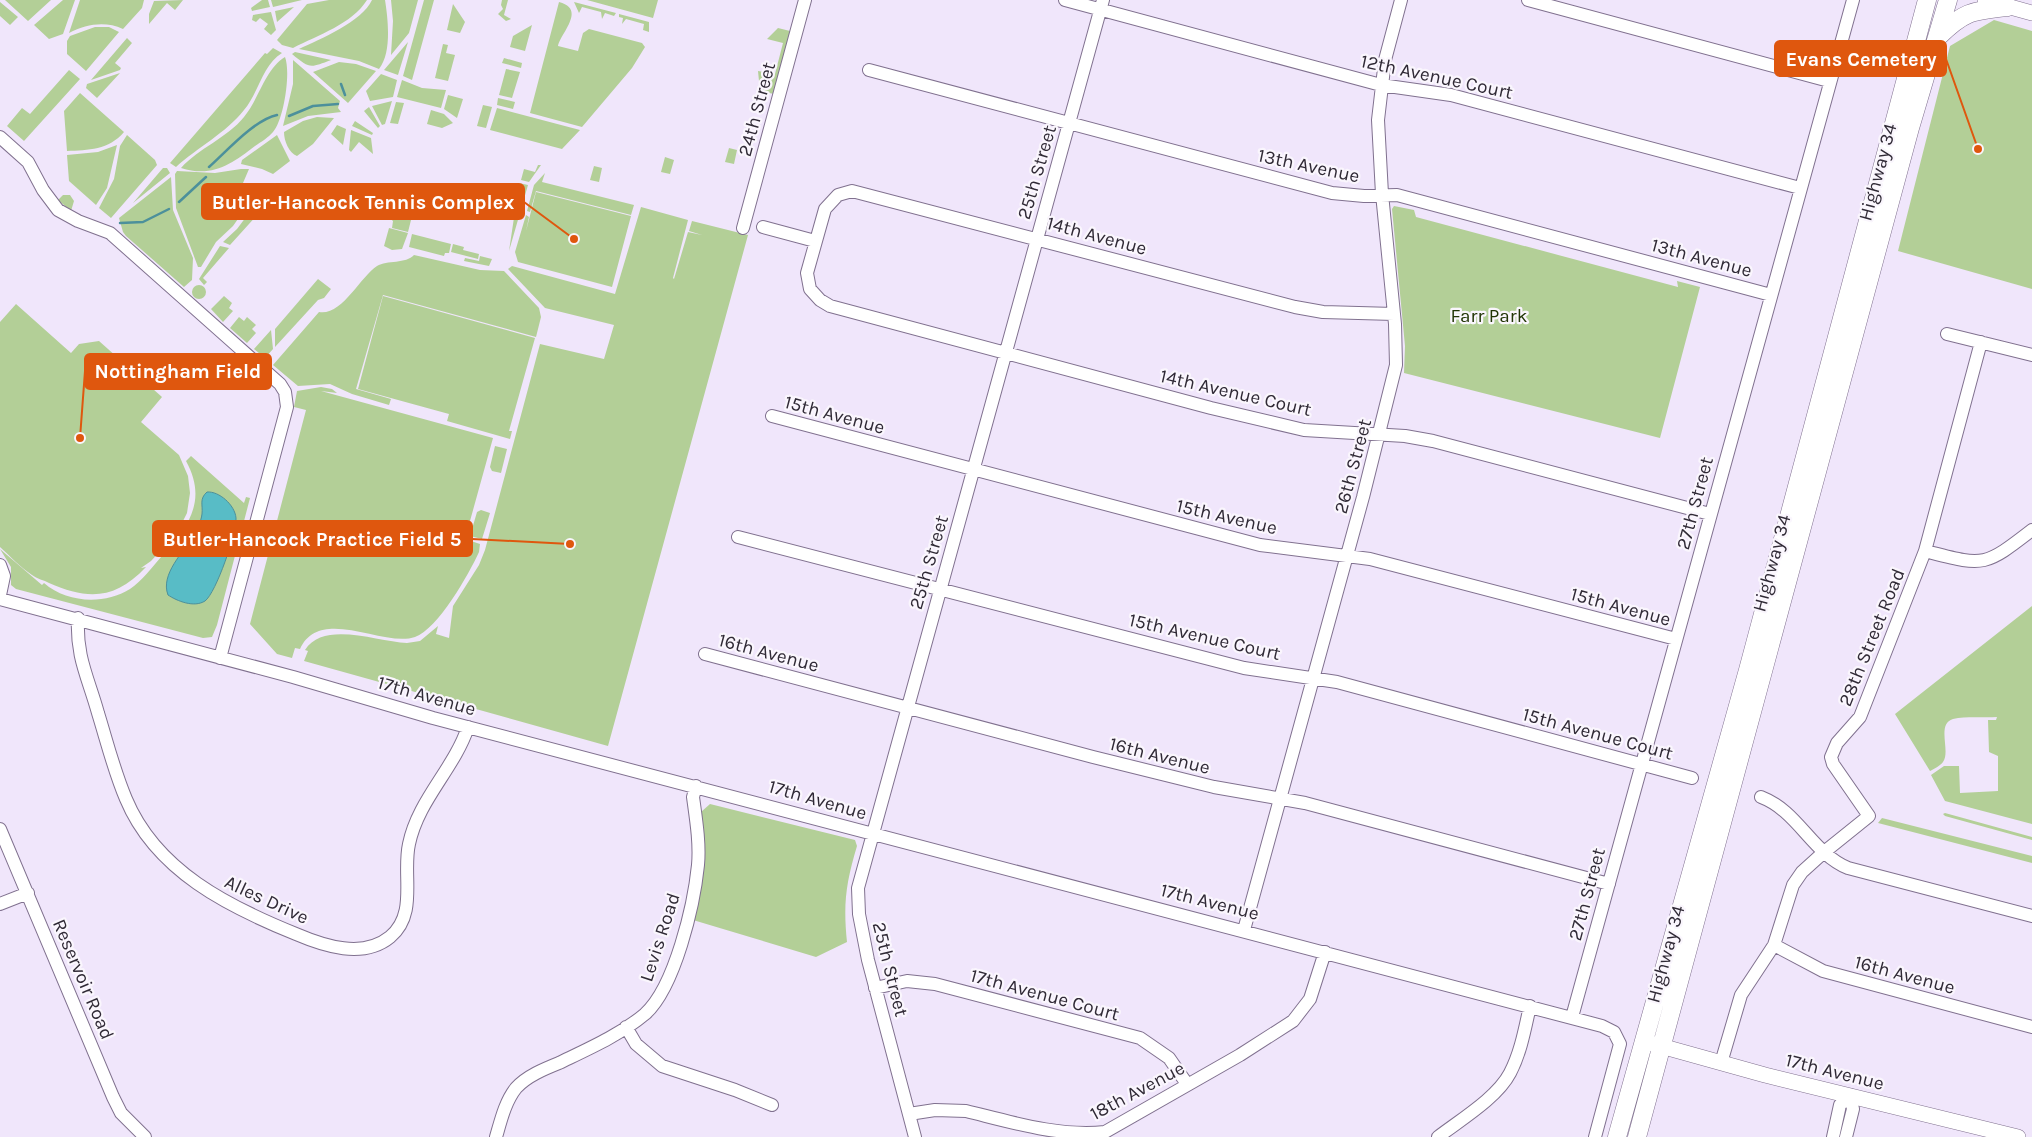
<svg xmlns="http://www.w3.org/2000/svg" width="2032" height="1137" font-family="Karla,sans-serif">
	<rect width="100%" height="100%" fill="#f0e6fb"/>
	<!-- green -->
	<path fill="#b3cf97" d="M5,0H51L28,21Z
		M63,0H75L63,34L49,39L34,25Z
		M80,0H144L142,8L123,29C105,21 87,24 69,33Z
		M183,0L175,10L167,3L149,24V14L154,1Z
		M262,0H268L270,7L252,11L251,8Z
		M271,0H302L273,7Z
		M329,0H367C352,24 318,35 293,48L282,45L277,40L307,4Z
		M372,0H385C388,19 392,53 379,69L359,61L299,49C320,39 362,22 372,0Z
		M391,0H418L409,33L391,55L393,21Z
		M424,0H434L412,80L403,76Z
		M502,0H508L504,15L511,19L506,21L498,14L503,9L501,5Z
		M587,0H658L653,18Z
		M0,2L18,17L10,25L0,16Z
		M559,2C587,9 560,34 558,46L578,51L583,33L589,29L642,43L645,47L632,68L582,127L530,113Z
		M574,2L616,13L614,16L605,13L602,19L601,12L582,7L579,13Z
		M453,4L465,22L460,33L447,30Z
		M294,7L277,22L275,11Z
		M271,12L276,30L271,35L264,29L268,24L260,18L256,22L252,20L253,15Z
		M619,14L649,22V32L643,30L644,24L626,19L622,24L623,18L619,17Z
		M1994,20L2032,31V289L1898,251L1950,46Z
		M532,25L525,51L510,47L513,36Z
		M95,27H109L119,32L86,71L67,54V41L70,36Z
		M778,28L790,31L774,94L760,91L758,71L775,74L783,43L767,39Z
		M127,38L132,43L115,63L121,68L120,70L91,80Z
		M408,42L398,75L384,70Z
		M443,44L448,45L446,53L455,55L448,81L435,78Z
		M273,48L282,53C263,64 258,94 244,110C226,133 198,147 176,167L170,163L265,53L267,54Z
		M295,52L331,60C310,68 310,69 292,54Z
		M285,57C291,72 284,120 273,132C269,137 261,142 255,146C232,164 212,178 181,168C199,148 227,138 244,117C259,99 265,69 285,57Z
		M504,58L522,63L521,68L502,63Z
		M293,60L340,101L338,108L341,112L308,116L283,126L293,84Z
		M339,62L356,64L376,71L348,103L313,72Z
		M506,69L520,72L512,98L499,95Z
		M69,70L80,79L24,141L7,126L22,108L30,114Z
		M120,73L97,98L86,88L87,84Z
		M381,74L397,80L393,97L370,101L366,91Z
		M402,80L422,88L446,90L441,108L397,97Z
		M80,93L124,132C109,150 88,150 67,151L64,111Z
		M448,95L463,99L457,118L444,109Z
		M498,98L515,102L513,109L497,105Z
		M392,101L385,124L382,125L372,106Z
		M396,102L404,103L398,124L390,123Z
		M483,105L492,107L486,128L477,126Z
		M369,107L380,126L378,128L364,111Z
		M497,108L580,130L562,149L490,130Z
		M431,110L444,114L453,123L442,128L427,124Z
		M317,117L334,118L313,144L297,156C289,153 284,141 284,132L303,121Z
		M355,121L373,133L372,135L352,126Z
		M337,125L346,129L343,145L331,134Z
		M351,130L371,138L373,154L359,142L351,152L349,150Z
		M127,135L155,160L157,165L111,218L99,208L114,179L120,146Z
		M277,135L290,161L273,174L262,169L241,164L242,160Z
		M117,145L107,188L96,205L69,181L67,155L98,152Z
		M729,148L737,150L734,164L725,162Z
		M665,157L674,160L670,174L661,172Z
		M538,165H541L529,182L521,180L524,169L535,172Z
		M594,166L602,168L599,182L590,180Z
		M163,168H167L170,173L133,203Z
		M241,169H249L243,183L247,190L244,195L245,209L233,226L216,242L201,267H198L176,208L175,174L177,171L215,173Z
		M545,173L542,182L634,205L631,215L536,191L530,212L527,211L534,185Z
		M171,177L173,210L193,258L192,280L184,287L126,236L123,232L119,218Z
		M519,183L528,185L509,251L515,211L513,203Z
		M536,192L631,216L612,287L518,262L515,252L526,215L529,217L526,231Z
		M63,195H70L74,201L71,211L58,200Z
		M394,199L400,201L401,216L411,220L408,232L392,228L393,221L383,212Z
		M1394,206L1414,210L1416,217L1678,287L1677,281L1700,287L1660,438L1404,373L1405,346L1392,209Z
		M641,207L688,220L673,278L674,279L688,232L702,235L689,231L692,221L748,235L608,746L304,661L308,651L305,650C324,620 378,642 407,643L420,641L438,626L436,634L449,638L453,606L479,565L485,550L540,344L604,359L614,325L545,308L508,269L512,266L615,294Z
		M252,209L259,213L230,245L223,242L237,229Z
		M389,228L408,233L402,249L392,250L384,246Z
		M412,234L451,244L449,253H445L444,256L409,247Z
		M453,244L464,247L463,250L479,254L478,259L451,252Z
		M220,246L229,248L203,278L207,282L204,285L199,279Z
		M414,255L480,270L504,271L539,308L541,317L536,337L383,295L356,389L391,399L389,405L352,394L330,384L298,386L273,365L319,312C342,316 360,277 377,266C387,260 406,264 414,255Z
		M480,256L492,259L489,266L464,261L465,258L479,261Z
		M318,279L331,289L324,298L318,300L275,347V329Z
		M192 292a7 7 0 1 1 14 0a7 7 0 1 1-14 0Z
		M224,296L232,303L229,308L233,311L223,322L211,309Z
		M383,296L535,338L509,431H512L510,439L447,421L449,414L358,389Z
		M16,304L71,353L79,344L99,341L162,397L141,422L179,455L188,476L190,493L187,513L177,533L151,561L141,568L146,567C115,600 88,600 49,583C44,580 37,579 32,575C20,567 10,556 0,547V322Z
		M239,317L244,321L247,317L256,325L252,329L256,333L247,343L230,328Z
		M271,330L273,349L265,358L254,349Z
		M321,387L332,389L337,393L321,391L493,438L465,539L480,544L479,552C469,574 438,629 415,637C384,648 320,605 300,649L295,648L292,658L277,654L250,624L306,410L294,407L297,391Z
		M495,446L507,449L501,473L492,471L490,467Z
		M191,456L244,503L246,497L250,498L217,625L212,637L203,638L16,589L11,585V567L0,549L42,585L44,583C67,603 104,605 130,589C142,581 152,567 162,556C188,527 208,501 186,461Z
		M481,510L490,513L482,539L470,536L477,512Z
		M2032,606V824L1945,801L1931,775L1944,766H1959L1960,793L1998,791V756L1989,752L1988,720H1996L1997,717C1984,718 1966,716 1953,719C1936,724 1951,751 1943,762C1940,766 1934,769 1930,771L1895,714Z
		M710,804L855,840L857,846C846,883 843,903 847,942L816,957L693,920L704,839L701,812Z
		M1945,813L2032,837V840L1945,816L1943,814Z
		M1882,818L2032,856V863L1878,823Z"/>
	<!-- water -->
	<path fill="#58bcc6" stroke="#4c909b" d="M207,492C219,491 235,505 236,518C237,532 216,593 205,601C194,608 177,601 168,595C160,574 184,552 193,536C197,529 201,522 202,514C203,505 199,499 207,492Z"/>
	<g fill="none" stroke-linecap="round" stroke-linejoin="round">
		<!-- stream -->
		<path stroke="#4c909b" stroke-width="2.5" d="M341,84L345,95
			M289,116L313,106L338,104
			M209,167C227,151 254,120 277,115
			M179,202L206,177
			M120,223L143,222L169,209"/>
		<!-- minor casing -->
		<g stroke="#80718f" stroke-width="14">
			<path id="minor" d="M1065,0L1381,85L1451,95L1800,188
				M1528,0L1829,81
				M869,70L1332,193L1364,196L1397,195L1771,295
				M0,137L28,162L43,190L58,210L78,221L110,233L280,384L285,392L287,407L220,658
				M763,227L815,241
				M743,228L805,0
				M1394,314L1323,312L1295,307L852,191L838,195L825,209L807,273L810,289L820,300L830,306L1211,408L1304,430L1405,436L1433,441L1710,514
				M1947,334L2032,355
				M772,416L1260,545L1370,559L1676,639
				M738,537L1244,668L1337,682L1692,778
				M1925,551C1984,566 1983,568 2032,530
				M0,565L4,576L0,595
				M0,599L293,677L433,718L1602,1026L1614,1032L1620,1044L1595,1137
				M78,618C76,657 88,677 98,713C107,742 114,771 126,799C156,871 229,907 296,934C324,946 363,959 390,937C418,914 402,875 409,844C418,800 454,769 468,727
				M705,654L1093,757L1214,787L1305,803L1609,884
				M1761,797C1798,811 1812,853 1848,868L2032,916
				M0,829L113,1097L121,1113L145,1137
				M0,904L28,893
				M1244,930L1363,497L1396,365L1395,324L1382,194L1378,120L1385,60L1401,0
				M1774,945L1823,971L2032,1027
				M875,988L907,981L935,984L1140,1038L1169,1058L1187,1084
				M1572,1017L1853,0
				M626,1027L636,1044L662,1066L735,1090L772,1105
				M1721,1063L1741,995L1774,945L1793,885L1802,872L1823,853L1869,816L1833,764L1831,757L1837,743L1860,717L1925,551L1981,342
				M909,1114L935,1110L966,1111C1011,1122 1059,1137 1105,1132L1240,1055L1293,1021L1310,999L1325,952
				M496,1137C501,1120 505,1102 516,1088C527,1076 544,1069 559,1063C588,1049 620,1035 645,1014C675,987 694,905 698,865C700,843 696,819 693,797L696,786
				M915,1137L868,960L859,914L858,888L1103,0
				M1438,1137C1460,1120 1497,1098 1510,1073C1521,1052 1525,1028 1530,1006
				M1833,1137L1840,1105L1850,1095
				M1846,1137L1853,1109L1850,1095"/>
		</g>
		<!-- major casing -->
		<g stroke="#80718f" stroke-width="16">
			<path id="major" d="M1985,0L2032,13
				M1650,1043L1765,1075L2018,1137"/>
		</g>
		<!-- highway casing -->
		<g stroke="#80718f" stroke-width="19">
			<path id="highway" d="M1938,37C1964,11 1972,11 2008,7
				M1617,1137L1748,670L1927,0
				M1637,1137L1910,128L1948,0"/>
		</g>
		<!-- minor -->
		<use href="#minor" stroke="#fff" stroke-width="12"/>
		<!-- major -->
		<use href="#major" stroke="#fff" stroke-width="15"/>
		<!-- highway -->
		<use href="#highway" stroke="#fff" stroke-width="18"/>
	</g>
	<g text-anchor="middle" stroke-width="4.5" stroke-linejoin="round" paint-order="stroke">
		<!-- street labels -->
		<g font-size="19" fill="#302a36" stroke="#faf6fd">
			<text transform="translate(1437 76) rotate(12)" y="7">12th Avenue Court</text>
			<text transform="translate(756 109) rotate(-75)" y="7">24th Street</text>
			<text transform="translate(1309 165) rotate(12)" y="7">13th Avenue</text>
			<text transform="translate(1036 172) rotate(-74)" y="7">25th Street</text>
			<text transform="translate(1877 172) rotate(-75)" y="7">Highway 34</text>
			<text transform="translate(1097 235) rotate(15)" y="7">14th Avenue</text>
			<text transform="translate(1702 257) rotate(15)" y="7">13th Avenue</text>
			<text transform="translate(1236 392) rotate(13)" y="7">14th Avenue Court</text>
			<text transform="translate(835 414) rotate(15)" y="7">15th Avenue</text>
			<text transform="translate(1352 466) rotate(-75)" y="7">26th Street</text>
			<text transform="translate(1694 503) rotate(-75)" y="7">27th Street</text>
			<text transform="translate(1227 516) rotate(13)" y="7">15th Avenue</text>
			<text transform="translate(928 562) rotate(-74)" y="7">25th Street</text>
			<text transform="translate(1771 563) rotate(-75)" y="7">Highway 34</text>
			<text transform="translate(1621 606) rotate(15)" y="7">15th Avenue</text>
			<text transform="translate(1205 636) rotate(13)" y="7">15th Avenue Court</text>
			<text transform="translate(1871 637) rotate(-68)" y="7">28th Street Road</text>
			<text transform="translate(769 652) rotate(15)" y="7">16th Avenue</text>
			<text transform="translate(427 695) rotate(16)" y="7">17th Avenue</text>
			<text transform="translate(1598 733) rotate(15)" y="7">15th Avenue Court</text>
			<text transform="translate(1160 755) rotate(14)" y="7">16th Avenue</text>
			<text transform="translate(818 799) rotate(16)" y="7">17th Avenue</text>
			<text transform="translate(1586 894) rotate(-75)" y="7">27th Street</text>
			<text transform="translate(267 899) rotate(25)" y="7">Alles Drive</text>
			<text transform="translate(1210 901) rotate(14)" y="7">17th Avenue</text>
			<text transform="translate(659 937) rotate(-72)" y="7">Levis Road</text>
			<text transform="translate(1665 954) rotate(-75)" y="7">Highway 34</text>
			<text transform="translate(891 969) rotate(76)" y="7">25th Street</text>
			<text transform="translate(1905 974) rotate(15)" y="7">16th Avenue</text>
			<text transform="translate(84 979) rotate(67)" y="7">Reservoir Road</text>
			<text transform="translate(1045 994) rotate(15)" y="7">17th Avenue Court</text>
			<text transform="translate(1835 1071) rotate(14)" y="7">17th Avenue</text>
			<text transform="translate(1137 1090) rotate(-28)" y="7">18th Avenue</text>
		</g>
		<!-- park labels -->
		<g font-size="19" fill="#213505" stroke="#faf6fd">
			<text x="1489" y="322">Farr Park</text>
		</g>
	</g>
	<!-- callouts -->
	<path fill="none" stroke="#df570e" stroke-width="2" d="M1978 149L1946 59M574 239L524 202M80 438L85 371M570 544L472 539"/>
	<g fill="#df570e" stroke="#faf6fd" stroke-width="2">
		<circle cx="1978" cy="149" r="5"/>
		<circle cx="574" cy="239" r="5"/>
		<circle cx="80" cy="438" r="5"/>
		<circle cx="570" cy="544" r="5"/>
	</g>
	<g fill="#df570e" stroke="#df570e" stroke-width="2">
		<rect x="1775" y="41" width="171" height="35" rx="5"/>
		<rect x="202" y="184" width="322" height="35" rx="5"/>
		<rect x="85" y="354" width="186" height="35" rx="5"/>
		<rect x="153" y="521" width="319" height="35" rx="5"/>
	</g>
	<g font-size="20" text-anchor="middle" font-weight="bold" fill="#fff">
		<text x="1861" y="66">Evans Cemetery</text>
		<text x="363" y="209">Butler-Hancock Tennis Complex</text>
		<text x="178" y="378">Nottingham Field</text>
		<text x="312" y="546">Butler-Hancock Practice Field 5</text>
	</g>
</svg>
